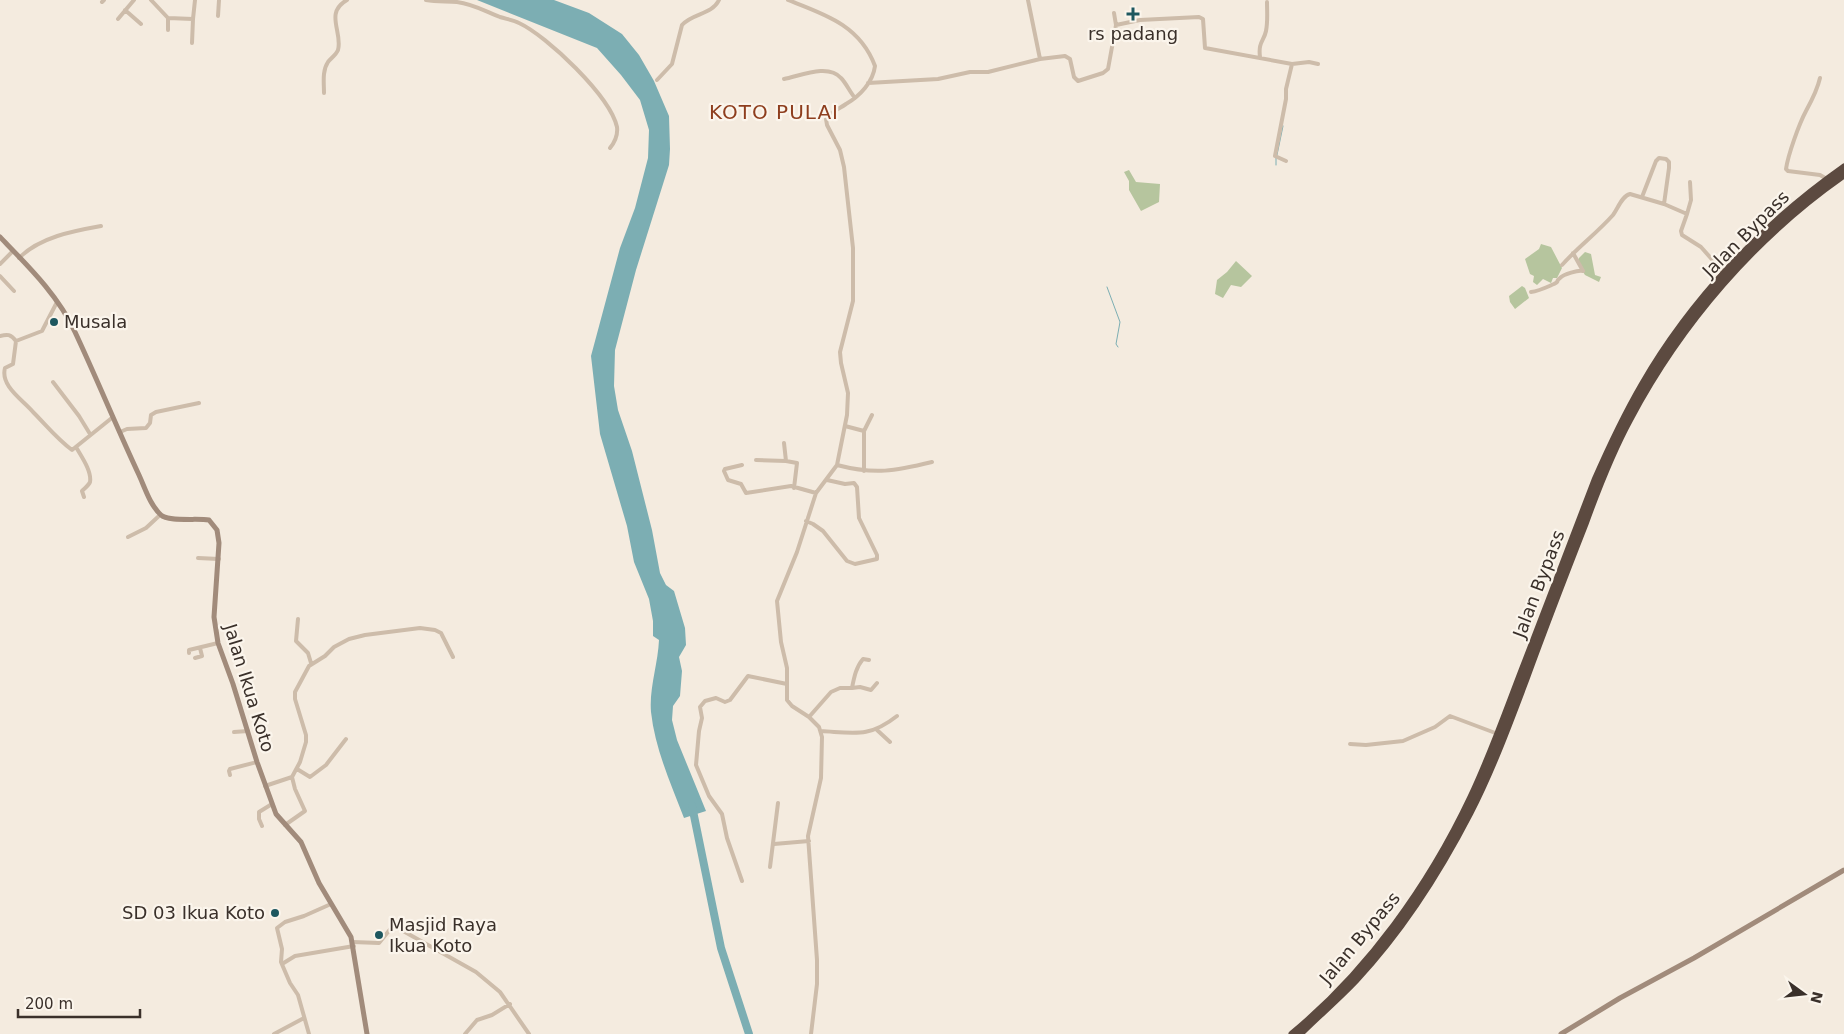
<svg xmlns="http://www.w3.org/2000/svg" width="1844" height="1034" font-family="'DejaVu Sans',sans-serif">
	<rect width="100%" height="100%" fill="#f4ebdf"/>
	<!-- green -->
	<path fill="#b6c59e" d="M1129,170L1136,182L1160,184L1159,202L1141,211L1129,190V181L1124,172Z
		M1541,244L1551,247L1562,268L1557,278H1553L1551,283L1543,279L1537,285L1533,282L1534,276L1530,274L1525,259L1539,249Z
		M1585,252L1591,254L1595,275L1601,277L1599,282L1585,275L1577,263L1579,258Z
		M1236,261L1252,276L1241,287L1231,285L1223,298L1215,294L1217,280L1227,272Z
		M1522,286L1525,288L1529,298L1515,309L1510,302L1509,296Z"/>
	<!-- water -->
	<path fill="#7caeb3" d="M477,0H554L589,13L622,34L639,55L654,81L669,116L670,149L669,165L636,270L615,350L614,386L618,410L632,451L652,530L660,573L666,585L674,591L685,628L686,645L679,657L682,671L680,696L673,706L672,720L677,740L706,811L684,818C671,784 655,749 651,712C649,688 658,664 659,640L653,636V621L649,599L634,562L627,526L600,434L591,356L620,248L635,208L648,158L649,130L640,100L621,75L597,48Z"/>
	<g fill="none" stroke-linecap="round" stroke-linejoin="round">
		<!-- stream -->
		<path stroke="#7caeb3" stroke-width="1" d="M1277,155L1283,126
			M1276,158V165
			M1107,287L1120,322L1116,344L1118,347"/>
		<!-- river -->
		<path stroke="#7caeb3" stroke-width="8" d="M692,806L721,948L749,1034"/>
		<!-- street -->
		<path stroke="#cdbcaa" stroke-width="4" d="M151,0L168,18L193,19
			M426,0C437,2 447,1 457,2C473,4 485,11 500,17C506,19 513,20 519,23C547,36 610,96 617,127C618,135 614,143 610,148
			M788,0C824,14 860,25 875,66C873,82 860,96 846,104C839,109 831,111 826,119L827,125L840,150L844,167L853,248V301L840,352L841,363L848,393L847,415L837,465L816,493L797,552L777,601L781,642L787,668V700L792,706L809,717L819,727L822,737L821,778L808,836L817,960V984L811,1034
			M1028,0L1040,59
			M102,2L104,0
			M125,10L141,24
			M1114,13L1116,25
			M218,16L219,0
			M118,19L134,0
			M168,30V18
			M192,43L193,19L195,0
			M1260,57C1258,42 1264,41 1266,31C1268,21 1267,12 1267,2
			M1820,78C1817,91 1812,100 1806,111C1799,124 1788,155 1786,169L1788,171L1820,175L1827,179
			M784,79C800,76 828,63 841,78C846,83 850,92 855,98
			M657,80L672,64L682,25C692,13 712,15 719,0
			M868,83L938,79L970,72H988L1040,59L1065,56L1070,59L1074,77L1078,81L1103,73L1108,69L1116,25L1140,20L1199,17L1203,19L1205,48L1292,64L1309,62L1318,64
			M324,93C324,83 322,71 328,62C331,58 336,55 338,50C343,32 324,13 347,0
			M1286,161L1275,156L1286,99V89L1292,64
			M1642,197L1656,161L1659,158L1666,159L1669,162V168L1664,204
			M1687,214L1691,200L1690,182
			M1573,253L1583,271
			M19,258C40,237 73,231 101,226
			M0,264L13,251
			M1562,265C1578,247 1597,233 1613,215C1618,208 1622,196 1630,194L1664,204L1687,214L1681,231L1682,235L1701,247L1724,273
			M0,276L14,291
			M1531,292C1539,291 1547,287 1554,284C1561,280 1554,283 1560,278C1564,274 1578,270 1583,271
			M0,336C7,334 11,334 16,341L13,364L5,368C0,386 23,400 33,412C46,425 57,439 72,450L113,417
			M16,341L42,331L57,302
			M53,382L79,416L90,434
			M845,426L864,431V471
			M864,431L872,415
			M120,432L127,429L146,428L150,423L151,415L156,412L199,403
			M784,443L786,461
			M76,447C81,456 92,471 90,482C89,485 85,488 82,491L84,497
			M756,460L786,461L797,463L794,488
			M742,465L725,469L724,471L728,480L741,484L746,493L791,486L816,493
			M837,465C875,475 895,471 932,462
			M806,521L813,524L823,531L847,561L855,564L877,559V555L859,518L857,487L854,483L845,484L827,480
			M128,537L146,528L160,515
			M198,558L219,559
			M298,619L296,641L308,653L311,663
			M189,653V650L218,643
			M195,658L202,656L200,648
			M852,688L860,687L871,690L877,683
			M809,717L831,692L840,688H852C854,678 856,667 863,659L869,660
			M877,730L890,742
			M821,731C855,733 869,738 897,716
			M234,732L248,731
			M1350,744L1366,745L1403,741L1435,727L1450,716L1498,734
			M297,769L310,777L326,765L346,739
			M230,775L229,771L230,769L257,762
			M265,786L292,777L300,762L306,742V735L295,699V692L309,666L325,656L334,647L349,639L365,635L420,628L435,630L441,633L453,657
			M285,825L305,811L295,789L292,777
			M262,826L259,819V812L272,804
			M774,844L809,841
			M770,867L778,803
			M742,881L727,838L722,814L709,796L696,765L699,731L702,718L700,707L705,701L716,698L725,702L730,700L748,676L787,684
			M353,942L379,943L392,927H396L476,972L500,992L529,1034
			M282,964L295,956L354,946
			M274,1034L304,1018
			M309,1034L298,995L290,983L281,962L282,949L277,928L285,922L304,916L331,904
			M465,1034L477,1020L492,1015L510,1004"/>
		<!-- secondary -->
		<path stroke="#a18b7b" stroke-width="5" d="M0,237C28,266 58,295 75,332C97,379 117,428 139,475C145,488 150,505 161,515C168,522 198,518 209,520L217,530L219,543L214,617L218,643L233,684L257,762L276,814L301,842L319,883L351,937L367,1034
			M1561,1034L1620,998L1694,958L1844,870"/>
		<!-- highway -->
		<path stroke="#5c4a40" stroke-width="7" d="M1292,1034C1368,971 1429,886 1471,797C1492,753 1508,706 1526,660C1549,600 1572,541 1595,480C1609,448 1624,416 1642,385C1691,300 1763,224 1844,167
			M1300,1034C1318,1016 1338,999 1356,980C1402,931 1439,873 1470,813C1492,770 1509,724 1526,679C1545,627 1565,575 1585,524C1598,488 1612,452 1630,419C1681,323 1755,237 1844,175"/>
	</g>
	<!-- markers -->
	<g fill="#1d575f" stroke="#fbf5ec" stroke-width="2">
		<path d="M1130.5 6.5h5v5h5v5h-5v5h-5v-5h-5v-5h5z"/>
		<circle cx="54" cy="322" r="5"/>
		<circle cx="275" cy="913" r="5"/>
		<circle cx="379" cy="935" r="5"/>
	</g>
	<g text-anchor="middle" stroke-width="4.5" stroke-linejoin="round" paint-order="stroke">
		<!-- poi labels -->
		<g font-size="18" fill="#3a302a" stroke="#fbf5ec" text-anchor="start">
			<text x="1133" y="40" text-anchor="middle">rs padang</text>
			<text x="64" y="328">Musala</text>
			<text x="265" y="919" text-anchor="end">SD 03 Ikua Koto</text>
			<text x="389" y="931">Masjid Raya<tspan x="389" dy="21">Ikua Koto</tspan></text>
		</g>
		<!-- street labels -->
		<g font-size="18" fill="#3a302a" stroke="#fbf5ec">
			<text transform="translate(1746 234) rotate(-45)" y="6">Jalan Bypass</text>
			<text transform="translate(1539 584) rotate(-69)" y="6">Jalan Bypass</text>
			<text transform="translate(249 688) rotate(73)" y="6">Jalan Ikua Koto</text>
			<text transform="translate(1360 938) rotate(-50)" y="6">Jalan Bypass</text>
		</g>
		<!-- quarter labels -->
		<g font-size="20" letter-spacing="1" fill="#8e3e1e" stroke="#fbf5ec">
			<text x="774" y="119">KOTO PULAI</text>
		</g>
	</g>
	<!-- north arrow -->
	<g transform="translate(1804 994) rotate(105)" stroke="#fbf5ec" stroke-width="4" paint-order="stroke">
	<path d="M0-4L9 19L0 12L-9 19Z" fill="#3a302a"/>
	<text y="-8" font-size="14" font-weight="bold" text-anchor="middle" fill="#3a302a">N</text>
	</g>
	<!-- scale -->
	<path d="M18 1009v8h122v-8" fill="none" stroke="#3a302a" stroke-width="2.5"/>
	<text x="25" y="1009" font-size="15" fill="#3a302a" stroke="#fbf5ec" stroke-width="4" paint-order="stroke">200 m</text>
</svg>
